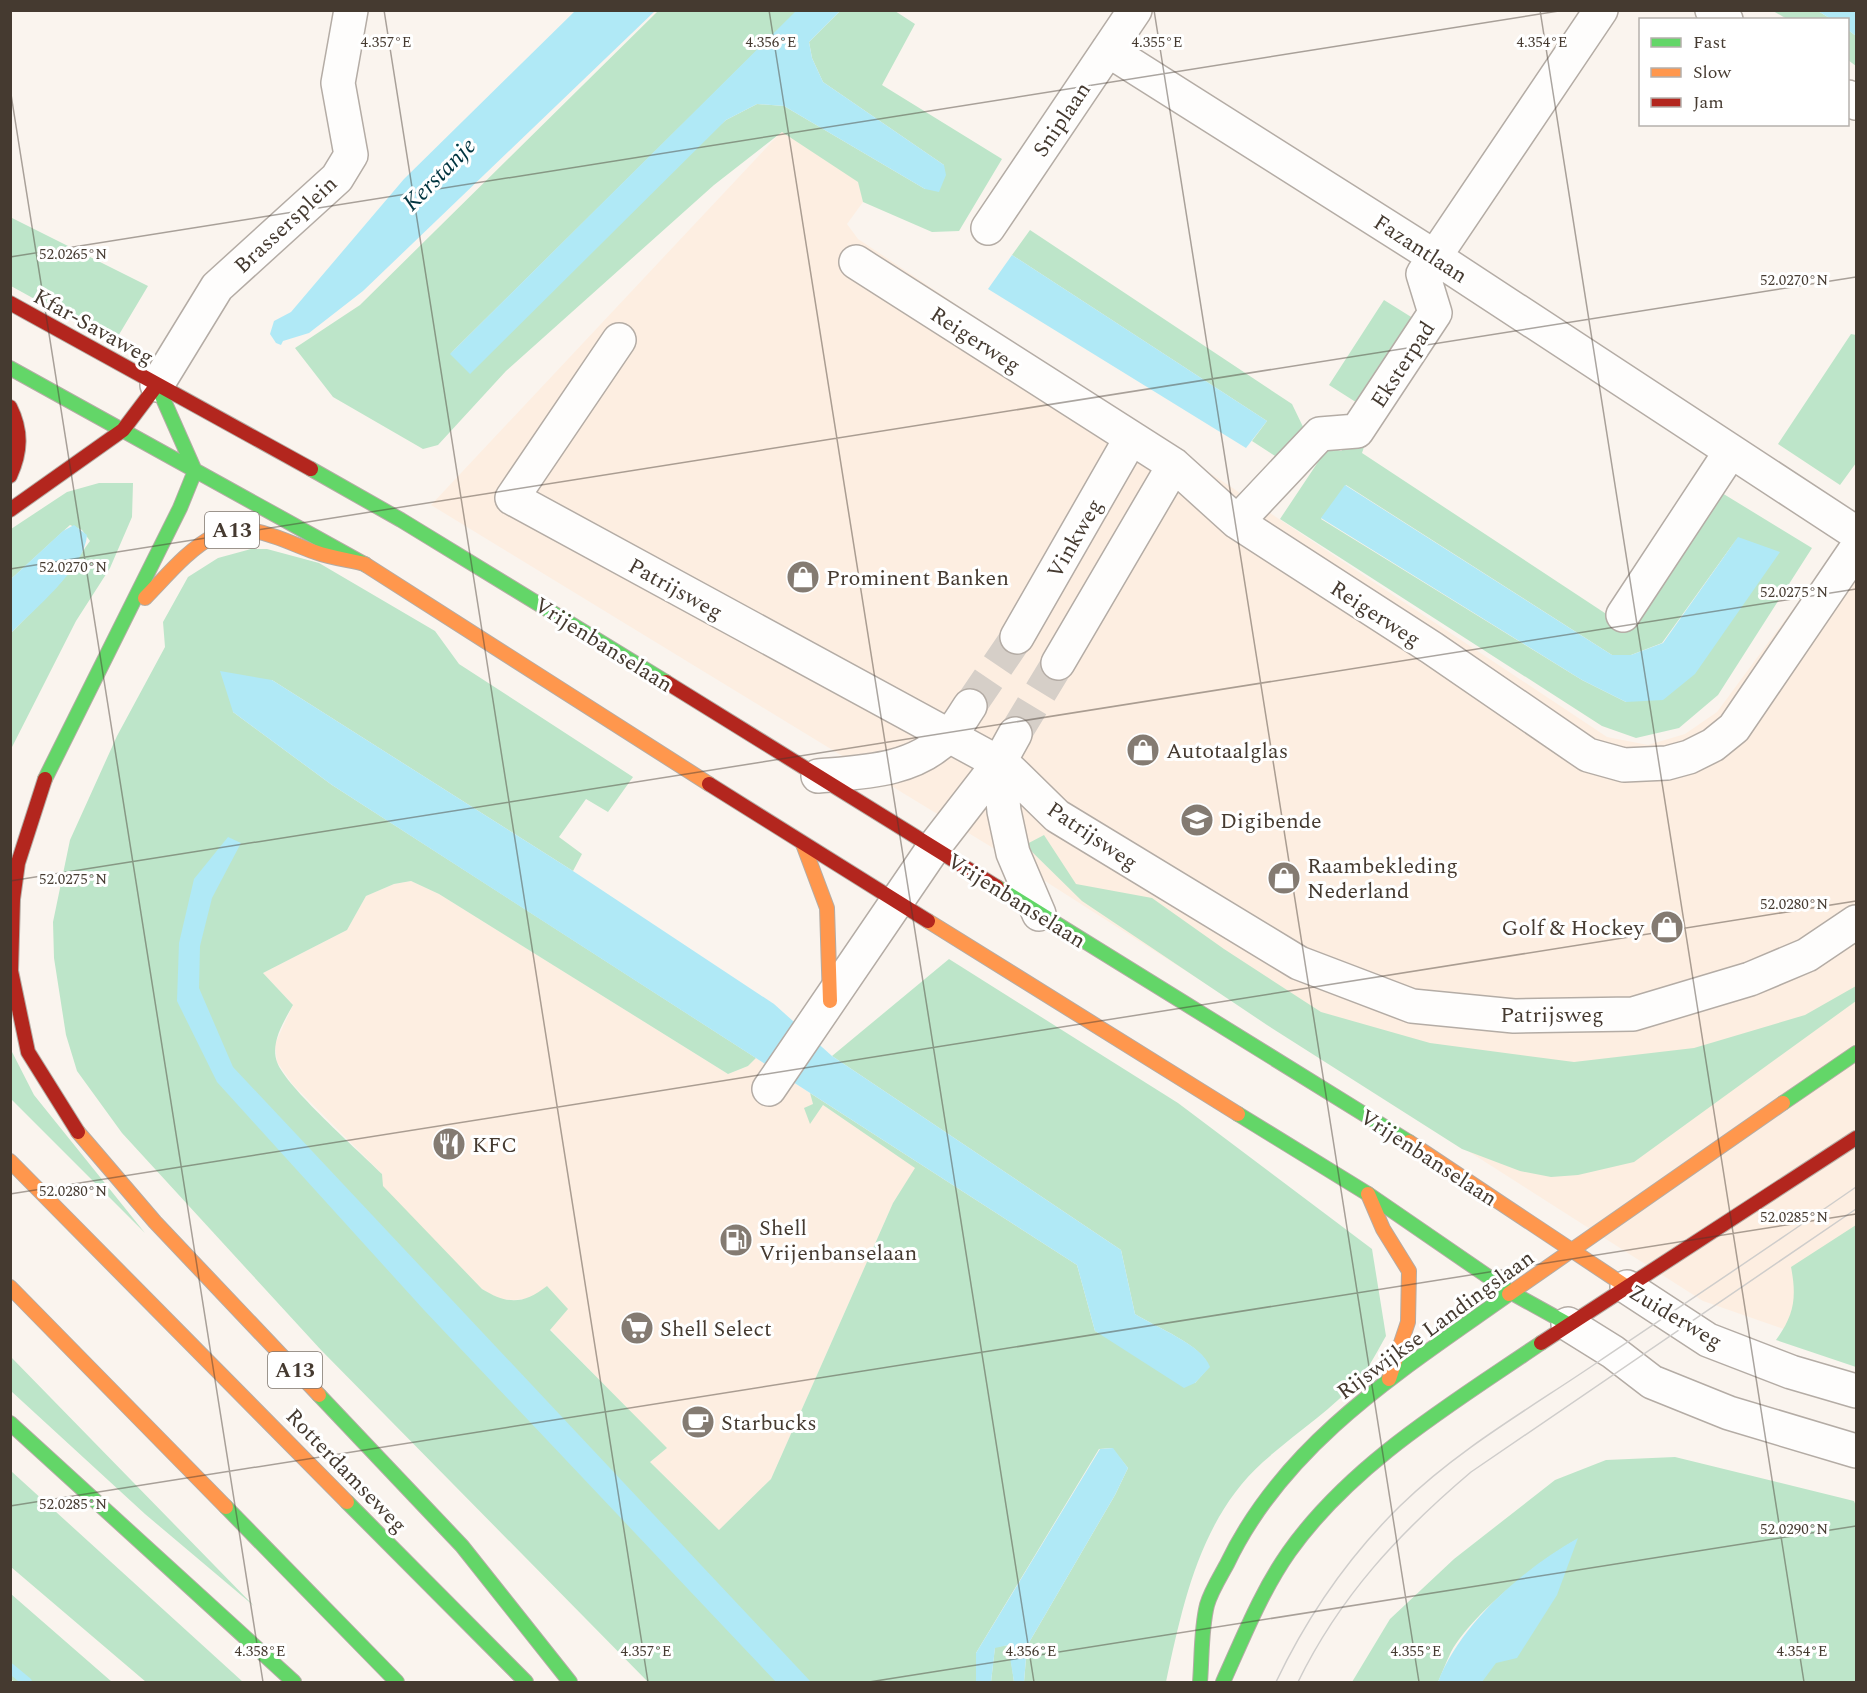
<svg xmlns="http://www.w3.org/2000/svg" width="1867" height="1693" font-family="Spectral,serif">
	<rect width="100%" height="100%" fill="#faf4ee"/>
	<!-- built -->
	<path fill="#fdeee1" d="M782,131L859,182L863,202L847,224L858,239L1607,737L1648,745L1685,734L1717,712L1856,524V1354L1703,1301L998,851L431,505Z
		M411,881L439,894L728,1074L748,1066L756,1058L810,1093L813,1104L810,1123L823,1105L916,1168L893,1203L771,1479L720,1531L650,1462L666,1448L550,1329L547,1286L532,1298L514,1300L499,1299L482,1289L382,1186V1174L293,1085L277,1062L275,1044L293,1005L263,973L347,930L366,896L394,884Z"/>
	<!-- green -->
	<path fill="#bde5c9" fill-rule="evenodd" d="M658,11H797L450,354L726,120L757,104L784,106L925,189L944,165L823,82L812,58L809,42L840,11H895L915,24L882,85L1002,159L959,231L932,232L863,202L858,182L782,132L714,185L506,371L438,445L423,449L333,397L295,348L360,305Z
		M1773,11H1818L1831,19H1787Z
		M1848,30L1856,36V66L1848,60Z
		M10,217L148,286L114,343L11,286Z
		M1030,230L1292,404L1306,433L1286,463L1252,441L1267,421L1012,255Z
		M1384,300L1416,320L1362,406L1329,385Z
		M1851,334L1856,335V463L1840,485L1778,444Z
		M1354,441L1364,447L1362,453L1626,627L1722,493L1812,548L1718,695L1679,728L1636,738L1602,726L1280,519L1328,447L1341,451ZM1346,485L1612,655H1631L1662,643L1738,537L1626,702L1582,680L1321,519Z
		M99,483H133L132,517L110,568L76,621L11,749V633L61,582L90,541L82,530L70,525L11,579V529L67,492Z
		M251,549H267L319,563L435,631L459,664L633,777L608,812L586,799L559,837L582,854L573,871L272,680L233,712L332,785L756,1058L748,1066L728,1074L439,894L411,881L394,884L366,896L347,930L263,973L293,1005C284,1021 270,1043 277,1062C286,1087 359,1151 382,1174L383,1186L482,1289C508,1305 524,1304 547,1286L568,1309L550,1330L667,1448L650,1462L719,1530L771,1479L893,1203L915,1168L823,1105L810,1124L804,1108L813,1104L810,1093L1077,1265L1095,1331L1195,1383L1209,1367C1203,1345 1155,1327 1135,1314L1121,1250L832,1056L949,959L1178,1103L1372,1249L1386,1336C1378,1350 1370,1366 1360,1378C1332,1410 1294,1434 1263,1462C1200,1519 1183,1603 1166,1682H1024L1027,1646L1115,1495L1128,1468L1112,1448L1099,1449L976,1653V1682H648L321,1350L122,1133L77,1071L66,1035L54,958L53,922L70,840L117,736L165,647L163,622L188,577L218,558Z
		M1044,835L1076,884L1152,898L1224,949L1321,1012L1430,1043L1574,1062L1694,1048L1805,1015L1856,986V1001L1634,1162L1578,1175L1551,1177L1520,1171L1462,1149L1267,1025L1082,901L1025,845Z
		M10,1048L34,1095L145,1233L11,1099Z
		M1856,1225V1367L1776,1340C1794,1315 1797,1298 1791,1267Z
		M10,1356L254,1606L145,1514L11,1391Z
		M1675,1457L1854,1501L1856,1506V1682H1440L1576,1540C1539,1560 1471,1615 1451,1652C1446,1662 1442,1673 1438,1682H1352L1390,1619L1454,1559L1555,1480L1606,1460Z
		M11,1471L243,1682H146L11,1567Z
		M10,1594H11L112,1682H14L10,1678Z
		M1009,1645L1014,1682H991L995,1647Z"/>
	<!-- water -->
	<path fill="#b0e9f6" d="M797,10L840,11L809,42L812,58L823,82L944,165L946,175L939,192L925,189L784,106L757,104L726,120L470,374L450,354Z
		M575,11H655L363,291L309,333L283,341L281,345L276,343L270,334L274,321L291,312L404,179Z
		M1818,11H1856V36L1848,30V20L1831,19Z
		M1012,255L1267,421L1246,448L988,289Z
		M1345,485L1612,655H1631L1663,643L1738,537L1780,552L1695,674L1663,700L1626,702L1582,680L1321,518Z
		M74,525L87,535C85,568 34,609 11,633V579L63,531Z
		M220,671L272,680L573,871L774,1004L832,1056L1121,1250L1135,1314C1155,1327 1203,1345 1210,1367L1195,1383L1184,1388L1095,1331L1077,1265L332,785L233,712Z
		M228,837L241,843L212,898L200,946L199,988L233,1067L811,1682H776L424,1310L217,1082L177,1001L179,943L194,879Z
		M1113,1448L1128,1468L1115,1495L1027,1646L1024,1682H1014L1008,1645L995,1648L991,1682H976V1653L1100,1449Z
		M1578,1538L1557,1595L1517,1658L1496,1663L1482,1682H1438C1461,1623 1523,1569 1578,1538Z"/>
	<g fill="none" stroke-linecap="round" stroke-linejoin="round">
		<!-- stream -->
		<path stroke="#b0e9f6" stroke-width="10" d="M10,1668L27,1682"/>
		<!-- street-tunnel -->
		<path stroke="#d6cfc8" stroke-width="33" stroke-dasharray="33 16" stroke-linecap="butt" d="M970,706L1017,637
			M1015,734L1058,663"/>
		<!-- street casing -->
		<g stroke="#b4aca5" stroke-width="36">
			<path id="street" d="M1712,10L1726,20
				M1108,50L1435,257L1856,533
				M1848,97L1856,103
				M988,228L1135,10
				M856,262L1174,465L1237,522L1432,648L1588,755L1624,765L1667,763L1689,757L1713,745L1734,728L1856,549
				M619,340L512,498L999,763L1011,771L1057,816L1299,963L1412,1006L1514,1016L1633,1014L1750,979L1807,955L1856,922
				M157,385L217,287L337,178L351,155L338,83L351,10
				M1237,522L1320,434L1357,431L1435,313L1423,274L1601,10
				M1623,615L1731,451
				M1017,637L1131,438
				M1058,663L1174,465
				M999,763L1004,811L1013,853L1039,914
				M818,776C864,772 914,771 948,736C957,728 963,716 970,706
				M769,1089L934,847L999,763L1015,734
				M1627,1287L1708,1340L1791,1372L1856,1391
				M1568,1324L1613,1352L1652,1382L1729,1413L1856,1451"/>
		</g>
		<!-- fast casing -->
		<g stroke="#b4aca5" stroke-width="16">
			<path id="fast" d="M10,368L366,565
				M311,469L401,520L666,682
				M45,779L180,508L195,471L157,385
				M997,887L1409,1142
				M1783,1103L1856,1053
				M1238,1114L1368,1194L1512,1293L1568,1324
				M319,1395L462,1546L570,1682
				M10,1423L294,1682
				M347,1502L526,1682
				M226,1507L397,1682
				M1200,1682C1202,1658 1201,1629 1207,1605C1211,1591 1220,1577 1227,1564C1285,1442 1402,1370 1509,1294
				M1223,1682C1243,1638 1261,1592 1289,1552C1352,1463 1453,1403 1541,1343"/>
		</g>
		<!-- slow casing -->
		<g stroke="#b4aca5" stroke-width="16">
			<path id="slow" d="M366,565L709,784
				M145,598C166,577 187,550 214,536C248,519 283,541 315,552C331,558 349,560 365,564
				M803,844L827,908L830,1001
				M928,921L1238,1114
				M78,1132L155,1222L319,1395
				M1409,1142L1627,1287
				M10,1161L347,1502
				M1368,1194L1383,1229L1409,1271L1408,1322L1389,1379
				M10,1287L226,1507
				M1509,1294L1783,1103"/>
		</g>
		<!-- jam casing -->
		<g stroke="#b4aca5" stroke-width="16">
			<path id="jam" d="M10,303L311,469
				M10,407C22,431 21,452 10,476
				M123,430L157,385
				M10,510L123,430
				M666,682L997,887
				M45,779L18,863L13,899L11,971L28,1052L78,1132
				M709,784L928,921
				M1541,1343L1856,1138"/>
		</g>
		<!-- street -->
		<use href="#street" stroke="#fefdfc" stroke-width="33"/>
		<!-- fast -->
		<use href="#fast" stroke="#63d668" stroke-width="14"/>
		<!-- slow -->
		<use href="#slow" stroke="#ff974d" stroke-width="14"/>
		<!-- jam -->
		<use href="#jam" stroke="#b3261e" stroke-width="14"/>
		<!-- tram -->
		<path stroke="#cfcdcb" stroke-width="1.5" d="M1276,1682C1307,1617 1348,1557 1400,1506C1458,1449 1532,1407 1598,1362C1684,1304 1771,1246 1856,1187
			M1298,1682C1340,1596 1399,1533 1471,1472L1856,1209"/>
	</g>
	<!-- ticks -->
	<path fill="none" stroke="#453a30" stroke-width="1.5" stroke-opacity="0.45" d="M384,10L648,1682M769,10L1034,1682M1154,10L1419,1682M1540,10L1804,1682M10,88L263,1682M10,257L1565,10M10,569L1856,277M10,881L1856,589M10,1194L1856,901M10,1506L1856,1214M869,1682L1856,1526"/>
	<!-- icons -->
	<defs>
		<g id="shop-disc" transform="scale(1.725)"><circle r="9.5" fill="#847b72" stroke="#fff"/><path d="M-5-2.5h2.3a2.7 3.5 0 0 1 5.4 0H5L5.5 6h-11ZM-1.5-2.5h3a1.5 2.3 0 0 0-3 0Z" fill="#fff"/></g>
		<g id="school-disc" transform="scale(1.725)"><circle r="9.5" fill="#847b72" stroke="#fff"/><path d="M0-5L7-2L0 1L-7-2ZM-4 1L0 2.5L4 1V4Q0 6-4 4Z" fill="#fff"/></g>
		<g id="restaurant-disc" transform="scale(1.725)"><circle r="9.5" fill="#847b72" stroke="#fff"/><path d="M-5-6h1v4h1v-4h1v4h1v-4h1v5L-1.5 .5V6h-2V.5L-5-1ZM5-6V6H3V1.5H1.5Q1.5-4 5-6Z" fill="#fff"/></g>
		<g id="fuel-disc" transform="scale(1.725)"><circle r="9.5" fill="#847b72" stroke="#fff"/><path d="M-5.5-6h7V0h2V4h1.3V-2.5L3-4.5l.8-.8L6-3V5H2.5V1h-1V6h-7ZM-4.2-4.7v3.2H.2V-4.7Z" fill="#fff"/></g>
		<g id="supermarket-disc" transform="scale(1.725)"><circle r="9.5" fill="#847b72" stroke="#fff"/><path d="M-6-5.5h2.5l.6 2H6L4.5 2H-2.5L-4.4-4H-6ZM-1.5 3.2a1.3 1.3 0 1 0 .1 0ZM3 3.2a1.3 1.3 0 1 0 .1 0Z" fill="#fff"/></g>
		<g id="cafe-disc" transform="scale(1.725)"><circle r="9.5" fill="#847b72" stroke="#fff"/><path d="M-5.5-4.5H6V0H3Q3 3.5 0 3.5H-2.5Q-5.5 3.5-5.5 0ZM3-3.2v2h1.7v-2ZM-6 4.5H4V6H-6Z" fill="#fff"/></g>
	</defs>
	<g fill-rule="evenodd">
		<use href="#shop-disc" x="803" y="577"/>
		<use href="#shop-disc" x="1143" y="750"/>
		<use href="#school-disc" x="1197" y="820"/>
		<use href="#shop-disc" x="1284" y="878"/>
		<use href="#shop-disc" x="1667" y="927"/>
		<use href="#restaurant-disc" x="449" y="1144"/>
		<use href="#fuel-disc" x="736" y="1240"/>
		<use href="#supermarket-disc" x="637" y="1328"/>
		<use href="#cafe-disc" x="698" y="1422"/>
	</g>
	<g text-anchor="middle" stroke-width="6" stroke-linejoin="round" paint-order="stroke">
		<!-- shield labels -->
		<g fill="#fff" stroke="#7d756e" stroke-width="1.5">
			<rect x="205" y="512" width="54" height="36" rx="4.5"/>
			<rect x="268" y="1352" width="54" height="36" rx="4.5"/>
		</g>
		<g font-size="21" font-weight="bold" fill="#453a30">
			<text x="232" y="537">A13</text>
			<text x="295" y="1377">A13</text>
		</g>
		<!-- street labels -->
		<g font-size="22" fill="#453a30" stroke="#fff">
			<text transform="translate(1061 119) rotate(-56)" y="8">Sniplaan</text>
			<text transform="translate(285 224) rotate(-43)" y="8">Brassersplein</text>
			<text transform="translate(1421 248) rotate(33)" y="8">Fazantlaan</text>
			<text transform="translate(94 326) rotate(29)" y="8">Kfar-Savaweg</text>
			<text transform="translate(976 339) rotate(33)" y="8">Reigerweg</text>
			<text transform="translate(1402 364) rotate(-57)" y="8">Eksterpad</text>
			<text transform="translate(1074 538) rotate(-60)" y="8">Vinkweg</text>
			<text transform="translate(676 588) rotate(29)" y="8">Patrijsweg</text>
			<text transform="translate(1376 613) rotate(33)" y="8">Reigerweg</text>
			<text transform="translate(604 644) rotate(32)" y="8">Vrijenbanselaan</text>
			<text transform="translate(1093 835) rotate(34)" y="8">Patrijsweg</text>
			<text transform="translate(1017 900) rotate(32)" y="8">Vrijenbanselaan</text>
			<text x="1552" y="1022">Patrijsweg</text>
			<text transform="translate(1429 1157) rotate(33)" y="8">Vrijenbanselaan</text>
			<text transform="translate(1676 1316) rotate(31)" y="8">Zuiderweg</text>
			<text transform="translate(1435 1324) rotate(-36)" y="8">Rijswijkse Landingslaan</text>
			<text transform="translate(347 1470) rotate(46)" y="8">Rotterdamseweg</text>
		</g>
		<!-- poi labels -->
		<g font-size="22" fill="#453a30" stroke="#fff" text-anchor="start">
			<text x="826" y="585">Prominent Banken</text>
			<text x="1166" y="758">Autotaalglas</text>
			<text x="1220" y="828">Digibende</text>
			<text x="1307" y="873">Raambekleding<tspan x="1307" dy="25">Nederland</tspan></text>
			<text x="1644" y="935" text-anchor="end">Golf &amp; Hockey</text>
			<text x="472" y="1152">KFC</text>
			<text x="759" y="1235">Shell<tspan x="759" dy="25">Vrijenbanselaan</tspan></text>
			<text x="660" y="1336">Shell Select</text>
			<text x="721" y="1430">Starbucks</text>
		</g>
		<!-- water labels -->
		<g font-size="24" font-style="italic" fill="#00343f" stroke="#fff">
			<text transform="translate(439 174) rotate(-45)" y="8">Kerstanje</text>
		</g>
	</g>
	<g font-size="15" text-anchor="middle" fill="#453a30" stroke="#fff" stroke-width="6" stroke-linejoin="round" paint-order="stroke">
		<text x="386" y="47">4.357°E</text>
		<text x="771" y="47">4.356°E</text>
		<text x="1157" y="47">4.355°E</text>
		<text x="1542" y="47">4.354°E</text>
		<text x="73" y="259">52.0265°N</text>
		<text x="1794" y="285">52.0270°N</text>
		<text x="73" y="572">52.0270°N</text>
		<text x="1794" y="597">52.0275°N</text>
		<text x="73" y="884">52.0275°N</text>
		<text x="1794" y="909">52.0280°N</text>
		<text x="73" y="1196">52.0280°N</text>
		<text x="1794" y="1222">52.0285°N</text>
		<text x="73" y="1509">52.0285°N</text>
		<text x="1794" y="1534">52.0290°N</text>
		<text x="260" y="1656">4.358°E</text>
		<text x="646" y="1656">4.357°E</text>
		<text x="1031" y="1656">4.356°E</text>
		<text x="1416" y="1656">4.355°E</text>
		<text x="1802" y="1656">4.354°E</text>
	</g>
	<!-- border -->
	<rect width="1867" height="1693" fill="none" stroke="#453a30" stroke-width="24"/>
	<!-- legend -->
	<rect x="1639" y="18" width="210" height="108" fill="#ffffff" stroke="#b5b0ac" stroke-width="1.5"/>
	<rect x="1651" y="38" width="30" height="9" fill="#63d668" stroke="#b5b0ac" stroke-width="1.5"/>
	<text x="1693" y="48" font-size="18" fill="#453a30">Fast</text>
	<rect x="1651" y="68" width="30" height="9" fill="#ff974d" stroke="#b5b0ac" stroke-width="1.5"/>
	<text x="1693" y="78" font-size="18" fill="#453a30">Slow</text>
	<rect x="1651" y="98" width="30" height="9" fill="#b3261e" stroke="#b5b0ac" stroke-width="1.5"/>
	<text x="1693" y="108" font-size="18" fill="#453a30">Jam</text>
</svg>
